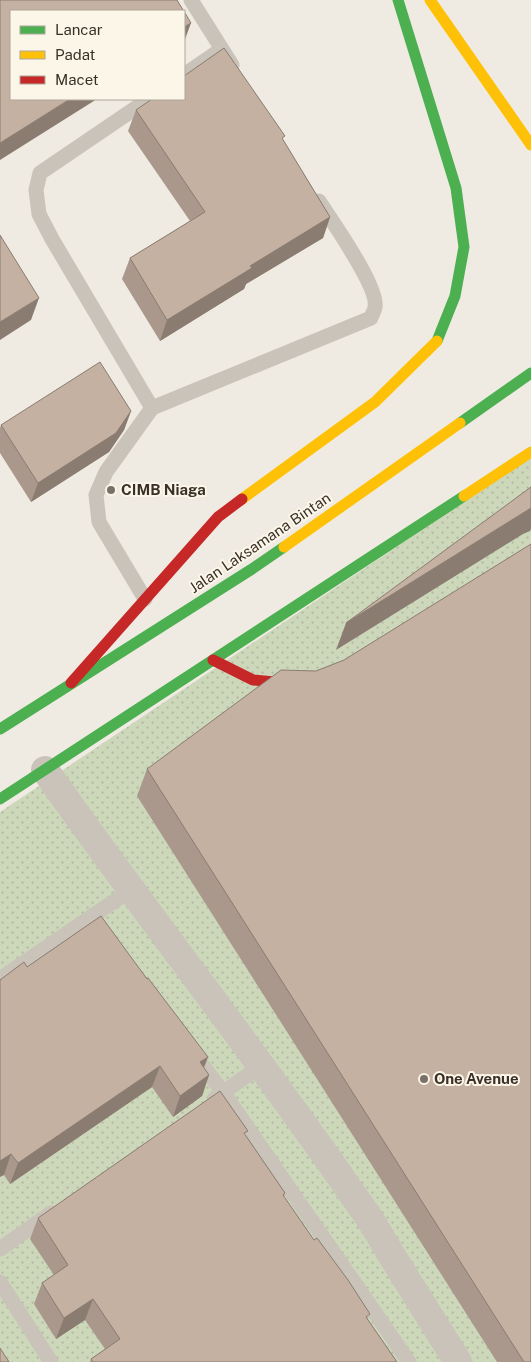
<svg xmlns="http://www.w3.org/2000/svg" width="531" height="1362" font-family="'Public Sans',sans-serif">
	<defs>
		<pattern id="green-dots" width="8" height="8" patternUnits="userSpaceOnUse" patternTransform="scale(1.25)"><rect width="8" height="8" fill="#cdd7ba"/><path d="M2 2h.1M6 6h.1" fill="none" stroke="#b1b9a0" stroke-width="1.8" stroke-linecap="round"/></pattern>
	</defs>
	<rect width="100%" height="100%" fill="#efebe2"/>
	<!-- green -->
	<path fill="url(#green-dots)" d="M531,457V1362H0V812Z"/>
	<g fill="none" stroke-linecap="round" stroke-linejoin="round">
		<!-- lane -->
		<path stroke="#c9c3ba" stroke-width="15" d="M191,0L232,65
			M184,75L222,49
			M149,99L40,173L36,190L39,214L52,239L152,408
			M145,599L99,522L96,495L106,472L152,408L371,318C372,314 375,310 375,307C379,287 331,220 319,201
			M0,979L132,889
			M193,1053L223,1092L409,1362
			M215,1098L261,1066
			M0,1249L51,1213
			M0,1282L51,1362"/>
		<!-- street -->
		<path stroke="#c9c3ba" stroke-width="28" d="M45,770C148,917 259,1057 360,1205C372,1221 382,1239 392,1256C414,1291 436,1327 458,1362"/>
		<!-- fast -->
		<path stroke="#4caf50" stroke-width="11" d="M398,0L456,188L464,247L455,296L437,341
			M460,423L531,373
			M0,729L252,569L284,547
			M0,799L464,496"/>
		<!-- slow -->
		<path stroke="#ffc107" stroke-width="11" d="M430,0L531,145
			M464,496L531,452
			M242,499L375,402L437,341
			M284,547L460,423"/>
		<!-- jam -->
		<path stroke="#c62828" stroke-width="11" d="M213,660L253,680L274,682H304
			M71,683L218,517L242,499"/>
	</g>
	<!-- wall -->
	<path fill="#a9988b" d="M136,110L283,140L330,217L323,238L246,284L244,289L160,341L122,279L130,258L190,221L128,131Z
		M131,411L124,430L109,452L31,502L0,453V428L1,425Z
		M344,660L531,1362H497L137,796L147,769L316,671Z
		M27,967L204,1068L209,1075L202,1096L173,1117L152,1087L10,1184L4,1175Z
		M246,1136L285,1193L284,1197L397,1362H90L91,1359L105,1349L85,1320L56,1339L34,1304L42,1283L54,1275L30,1239L38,1218Z"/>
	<!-- shaded-wall -->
	<path fill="#8a7c71" d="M191,23L184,42V27Z
		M70,99H97L0,160V143Z
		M330,217L323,238L246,284L244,289L160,341L167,320L250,266Z
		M39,298L31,320L0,340V322Z
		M131,411L124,430L109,452L31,502L38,483Z
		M531,508V529L530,531L523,534L336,650L346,623Z
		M208,1057L200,1078V1062Z
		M160,1066L152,1087L10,1184L18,1163Z
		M209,1075L202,1096L173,1117L180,1096Z
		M11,1154L4,1175L0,1177V1161Z
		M93,1299L85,1320L56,1339L64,1318Z"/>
	<!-- building -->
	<path fill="#c5b1a2" stroke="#8a7c71" d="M0,0H177L191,23L184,27V11H11V99H70L0,143Z
		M224,48L285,136L282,138L330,217L250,266L252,268L167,320L130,258L205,212L136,110L152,99H184V76Z
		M0,235L39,298L0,322Z
		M100,362L131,411L116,433L38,483L1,425Z
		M531,487V508L346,623Z
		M531,544V1362H524L147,769L281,670L316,671L344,660Z
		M101,916L147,979L148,978L208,1057L200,1062L209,1075L180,1096L160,1066L18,1163L11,1154L0,1161V980L24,962L27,967Z
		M220,1091L248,1131L244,1133L285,1193L283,1195L314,1240L317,1238L348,1280L370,1314L366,1317L397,1362H93L91,1359L120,1339L93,1299L64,1318L42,1283L68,1265L38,1218Z
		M0,1348L9,1362H0Z"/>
	<!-- markers -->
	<g fill="#797169" stroke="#fcf6e9" stroke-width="2">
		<circle cx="111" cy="490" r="5"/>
		<circle cx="424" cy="1079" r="5"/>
	</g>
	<g text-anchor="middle" stroke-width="4" stroke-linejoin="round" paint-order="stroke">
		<!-- poi labels -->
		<g font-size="15" font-weight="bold" fill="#3a3028" stroke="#fcf6e9" text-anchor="start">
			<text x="121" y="495">CIMB Niaga</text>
			<text x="434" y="1084">One Avenue</text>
		</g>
		<!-- street labels -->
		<g font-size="15" fill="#3a3028" stroke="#fcf6e9">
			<text transform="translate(260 543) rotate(-34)" y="5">Jalan Laksamana Bintan</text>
		</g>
	</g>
	<!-- legend -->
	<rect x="10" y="10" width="175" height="90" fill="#fcf6e9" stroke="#aea79c"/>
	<rect x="20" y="26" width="25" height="8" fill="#4caf50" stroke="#aea79c"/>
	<text x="55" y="35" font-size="15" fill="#3a3028">Lancar</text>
	<rect x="20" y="51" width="25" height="8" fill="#ffc107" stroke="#aea79c"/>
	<text x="55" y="60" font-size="15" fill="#3a3028">Padat</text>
	<rect x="20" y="76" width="25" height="8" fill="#c62828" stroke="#aea79c"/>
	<text x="55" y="85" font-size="15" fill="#3a3028">Macet</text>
</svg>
